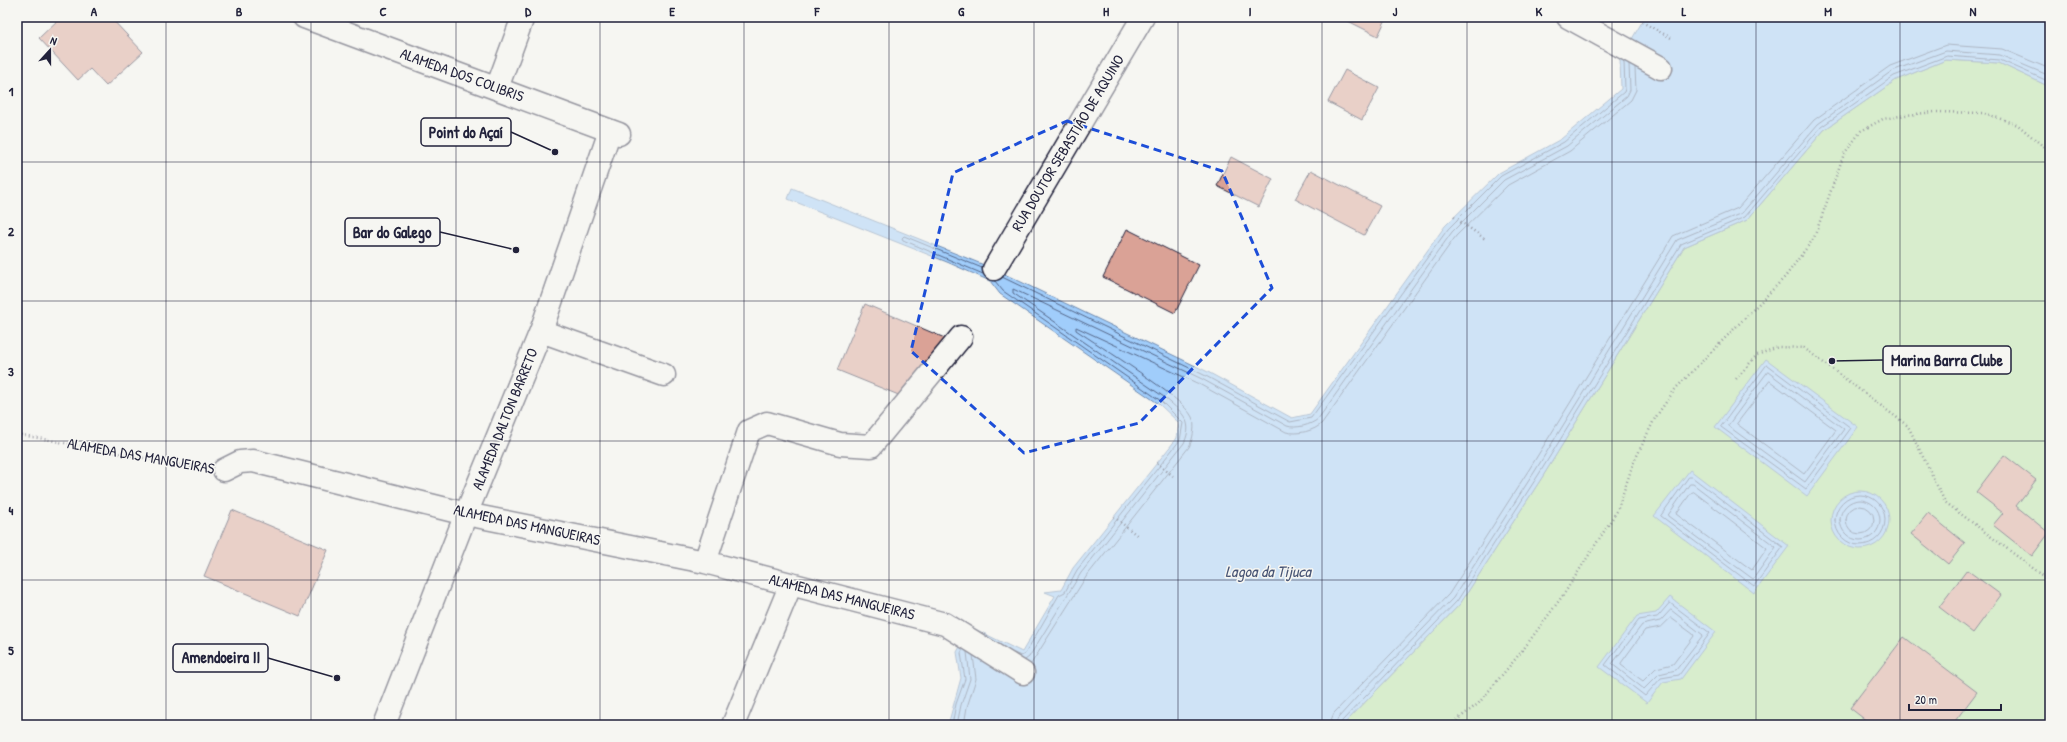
<svg xmlns="http://www.w3.org/2000/svg" width="2067" height="742" font-family="'Patrick Hand',sans-serif">
	<rect width="100%" height="100%" fill="#f6f6f2"/>
	<filter id="ink" filterUnits="userSpaceOnUse"><feTurbulence type="fractalNoise" baseFrequency=".025" numOctaves="2"/><feDisplacementMap in="SourceGraphic" scale="8" xChannelSelector="R" yChannelSelector="G"/><feConvolveMatrix kernelMatrix="1 2 1 2 8 2 1 2 1" color-interpolation-filters="sRGB"/></filter>
	<g filter="url(#ink)">
		<!-- green -->
		<path fill="#b3e2a0" stroke="#6a826e" d="M1946,60L1999,63L2050,87V725H1343L1460,604L1543,476L1684,247L1747,220L1824,130L1896,80Z"/>
		<!-- water -->
		<path fill="#a0cdfb" stroke="#6e89ae" d="M1645,17H2050V87L1999,63L1946,60L1896,80L1824,130L1747,220L1684,247L1543,476L1460,604L1343,725H948L961,678L957,652L971,627L1022,652L1055,596L1045,592L1061,590L1073,568L1177,438L1179,423L1159,404L1000,294L990,281L947,262L788,199L792,188L994,269L1206,371L1292,418L1310,414L1445,226L1499,173L1561,139L1621,89L1620,59Z
			M1766,359L1858,427L1807,496L1715,427Z
			M1690,470L1789,546L1754,593L1654,516Z
			M1831 520a29 29 0 1 1 58 0a29 29 0 1 1-58 0Z
			M1670,597L1716,632L1681,679L1663,682L1647,703L1599,667L1637,616L1656,613Z"/>
		<g fill="none" stroke-linecap="round" stroke-linejoin="round">
			<!-- shore -->
			<path stroke="#546688" stroke-width="1" d="M982,268L904,236L902,238L903,240L983,274
				M1002,277L1204,375L1290,422L1311,418L1448,229L1501,176L1564,142L1624,92L1625,89L1624,62
				M995,281L1003,291L1161,401L1183,423L1180,440L1077,570L1065,592L1059,595L1025,654L1021,656L1014,653
				M1767,365L1851,428L1806,489L1721,427Z
				M1768,372L1844,429L1805,482L1728,426Z
				M1770,381L1836,430L1804,474L1737,424Z
				M1689,477H1692L1783,547L1754,586L1661,516Z
				M1690,484H1693L1776,547L1753,579L1668,516Z
				M1694,492L1767,548L1752,570L1676,514L1691,493Z
				M1835 520a25 25 0 1 1 50 0a25 25 0 1 1-50 0Z
				M1840 520a20 20 0 1 1 40 0a20 20 0 1 1-40 0Z
				M1846 520a14 14 0 1 1 28 0a14 14 0 1 1-28 0Z
				M1670,603L1710,633L1679,675L1661,678L1645,696L1605,665L1639,620L1657,617Z
				M1671,610L1703,635L1676,670L1659,674L1644,689L1612,664L1642,625L1660,621Z
				M1671,618L1693,634L1694,636L1673,664L1656,668L1643,681L1621,665V663L1645,630L1661,627Z
				M1025,660L1029,657L1081,573L1184,443C1195,420 1180,411 1164,397L1013,293V289L1202,379L1287,426C1296,429 1311,425 1318,419L1452,232L1504,180L1567,146L1627,96L1630,90L1629,64
				M1031,664L1086,577L1189,447C1193,439 1196,425 1192,417C1183,397 1099,346 1076,330V327L1199,384L1286,432C1297,435 1315,431 1322,423L1456,236L1508,185L1570,151L1631,100L1636,90L1635,68
				M952,725L956,704L965,679L961,653L963,649
				M957,725L961,705L970,679L967,652
				M964,725L967,707L976,679L973,655
				M1329,725L1334,713L1449,594L1530,468L1673,236L1738,208L1814,120L1890,66L1946,45L2002,49L2050,69
				M1335,725L1338,718L1357,697L1453,598L1535,471L1677,240L1742,213L1818,124L1892,71L1946,51L2000,55L2050,76
				M1341,725L1342,721L1457,601L1539,474L1681,244L1745,217L1821,127L1894,76L1947,56L2000,60L2050,82"/>
		</g>
		<!-- building -->
		<path fill="#daa296" stroke="#22223b" d="M61,17H110L143,52L106,86L90,69L78,80L39,38Z
			M1340,17H1387L1378,36Z
			M1345,70L1379,88L1362,120L1328,102Z
			M1231,157L1273,179L1259,207L1217,186Z
			M1311,170L1380,206L1364,235L1295,199Z
			M1127,229L1199,265L1175,313L1103,277Z
			M865,304L947,339L906,398L837,370Z
			M2004,455L2036,480L2016,506L2049,533L2032,556L1993,525L2003,513L1976,492Z
			M232,510L328,550L300,616L204,576Z
			M1928,513L1965,543L1948,564L1911,534Z
			M1967,570L2001,595L1973,633L1939,607Z
			M1904,637L1977,692L1952,725H1872L1850,708Z"/>
		<g fill="none" stroke-linecap="round" stroke-linejoin="round">
			<!-- street casing -->
			<g stroke="#22223b" stroke-width="25">
				<path id="street" d="M304,17L619,134
					M1568,17L1661,68
					M497,88L523,17
					M994,269L1143,17
					M541,331L664,375
					M224,470L240,462L253,461L466,514L705,562L945,624L1023,673
					M705,562L749,431L767,423L840,444L871,446L961,337
					M384,725L466,514L541,331L610,131
					M733,725L791,584"/>
			</g>
			<!-- path -->
			<path stroke="#22223b" stroke-width="2.5" stroke-dasharray="1 3" stroke-linecap="butt" d="M1642,22L1673,39
				M1454,217L1485,239
				M1736,379L1757,355L1778,347L1804,348L1908,426L1945,502L2042,575L2050,579
				M17,434L197,468
				M1157,463L1173,476
				M1114,517L1138,536
				M1450,725L1478,704L1522,651L1564,594L1617,511L1633,464L1655,418L1676,388L1785,277L1814,238L1844,154L1861,131L1883,119L1906,115L1935,112L1984,113L2018,125L2050,152"/>
			<!-- street -->
			<use href="#street" stroke="#f6f6f2" stroke-width="22"/>
		</g>
	</g>
	<!-- marked area -->
	<path d="M0 0H2067V742H0ZM1067,121L1222,171L1272,288L1139,423L1024,453L911,351L953,173Z" fill="#f6f6f2" fill-opacity=".55" fill-rule="evenodd"/>
	<path fill="none" stroke="#1d4ed8" stroke-width="3" stroke-dasharray="8 5" stroke-linejoin="round" d="M1067,121L1222,171L1272,288L1139,423L1024,453L911,351L953,173Z"/>
	<!-- grid -->
	<path fill="none" stroke="#22223b" stroke-width="1" stroke-opacity="0.55" d="M166,17V725M311,17V725M456,17V725M600,17V725M744,17V725M889,17V725M1034,17V725M1178,17V725M1322,17V725M1467,17V725M1612,17V725M1756,17V725M1900,17V725M17,162H2050M17,301H2050M17,441H2050M17,580H2050"/>
	<g text-anchor="middle" stroke-width="3" stroke-linejoin="round" paint-order="stroke">
		<!-- street labels -->
		<g font-size="15" fill="#22223b" stroke="#f6f6f2">
			<text transform="translate(462 75) rotate(20)" y="5">ALAMEDA DOS COLIBRIS</text>
			<text transform="translate(1068 143) rotate(-59)" y="5">RUA DOUTOR SEBASTIÃO DE AQUINO</text>
			<text transform="translate(505 419) rotate(-68)" y="5">ALAMEDA DALTON BARRETO</text>
			<text transform="translate(141 456) rotate(10)" y="5">ALAMEDA DAS MANGUEIRAS</text>
			<text transform="translate(527 525) rotate(12)" y="5">ALAMEDA DAS MANGUEIRAS</text>
			<text transform="translate(842 597) rotate(14)" y="5">ALAMEDA DAS MANGUEIRAS</text>
		</g>
		<!-- water labels -->
		<g font-size="16" font-style="italic" fill="#485575" stroke="#f6f6f2">
			<text x="1268" y="577">Lagoa da Tijuca</text>
		</g>
	</g>
	<!-- callouts -->
	<path fill="none" stroke="#22223b" stroke-width="1.5" d="M555 152L511 132M516 250L440 232M1832 361L1883 360M337 678L268 658"/>
	<g fill="#22223b" stroke="#f6f6f2" stroke-width="1.5">
		<circle cx="555" cy="152" r="4"/>
		<circle cx="516" cy="250" r="4"/>
		<circle cx="1832" cy="361" r="4"/>
		<circle cx="337" cy="678" r="4"/>
	</g>
	<g fill="#f6f6f2" stroke="#22223b" stroke-width="1.5">
		<rect x="421" y="118" width="90" height="28" rx="4"/>
		<rect x="345" y="218" width="95" height="28" rx="4"/>
		<rect x="1883" y="346" width="128" height="28" rx="4"/>
		<rect x="173" y="644" width="95" height="28" rx="4"/>
	</g>
	<g font-size="16" text-anchor="middle" font-weight="bold" fill="#22223b">
		<text x="466" y="138">Point do Açaí</text>
		<text x="392" y="238">Bar do Galego</text>
		<text x="1947" y="366">Marina Barra Clube</text>
		<text x="221" y="663">Amendoeira II</text>
	</g>
	<!-- margin -->
	<rect width="2067" height="742" fill="none" stroke="#f6f6f2" stroke-width="44"/>
	<!-- north arrow -->
	<g transform="translate(50 50) rotate(21)" stroke="#f6f6f2" stroke-width="3" paint-order="stroke">
	<path d="M0-3L7 15L0 10L-7 15Z" fill="#22223b"/>
	<text y="-6" font-size="11" font-weight="bold" text-anchor="middle" fill="#22223b">N</text>
	</g>
	<!-- scale -->
	<path d="M1909 704v6h92v-6" fill="none" stroke="#22223b" stroke-width="2"/>
	<text x="1915" y="704" font-size="12" fill="#22223b" stroke="#f6f6f2" stroke-width="3" paint-order="stroke">20 m</text>
	<rect x="22" y="22" width="2023" height="698" fill="none" stroke="#22223b" stroke-width="1.5"/>
	<g font-size="13" text-anchor="middle" font-weight="bold" fill="#22223b">
		<text x="94" y="16">A</text>
		<text x="239" y="16">B</text>
		<text x="383" y="16">C</text>
		<text x="528" y="16">D</text>
		<text x="672" y="16">E</text>
		<text x="817" y="16">F</text>
		<text x="961" y="16">G</text>
		<text x="1106" y="16">H</text>
		<text x="1250" y="16">I</text>
		<text x="1395" y="16">J</text>
		<text x="1539" y="16">K</text>
		<text x="1684" y="16">L</text>
		<text x="1828" y="16">M</text>
		<text x="1973" y="16">N</text>
		<text x="11" y="96">1</text>
		<text x="11" y="236">2</text>
		<text x="11" y="376">3</text>
		<text x="11" y="515">4</text>
		<text x="11" y="655">5</text>
	</g>
</svg>
